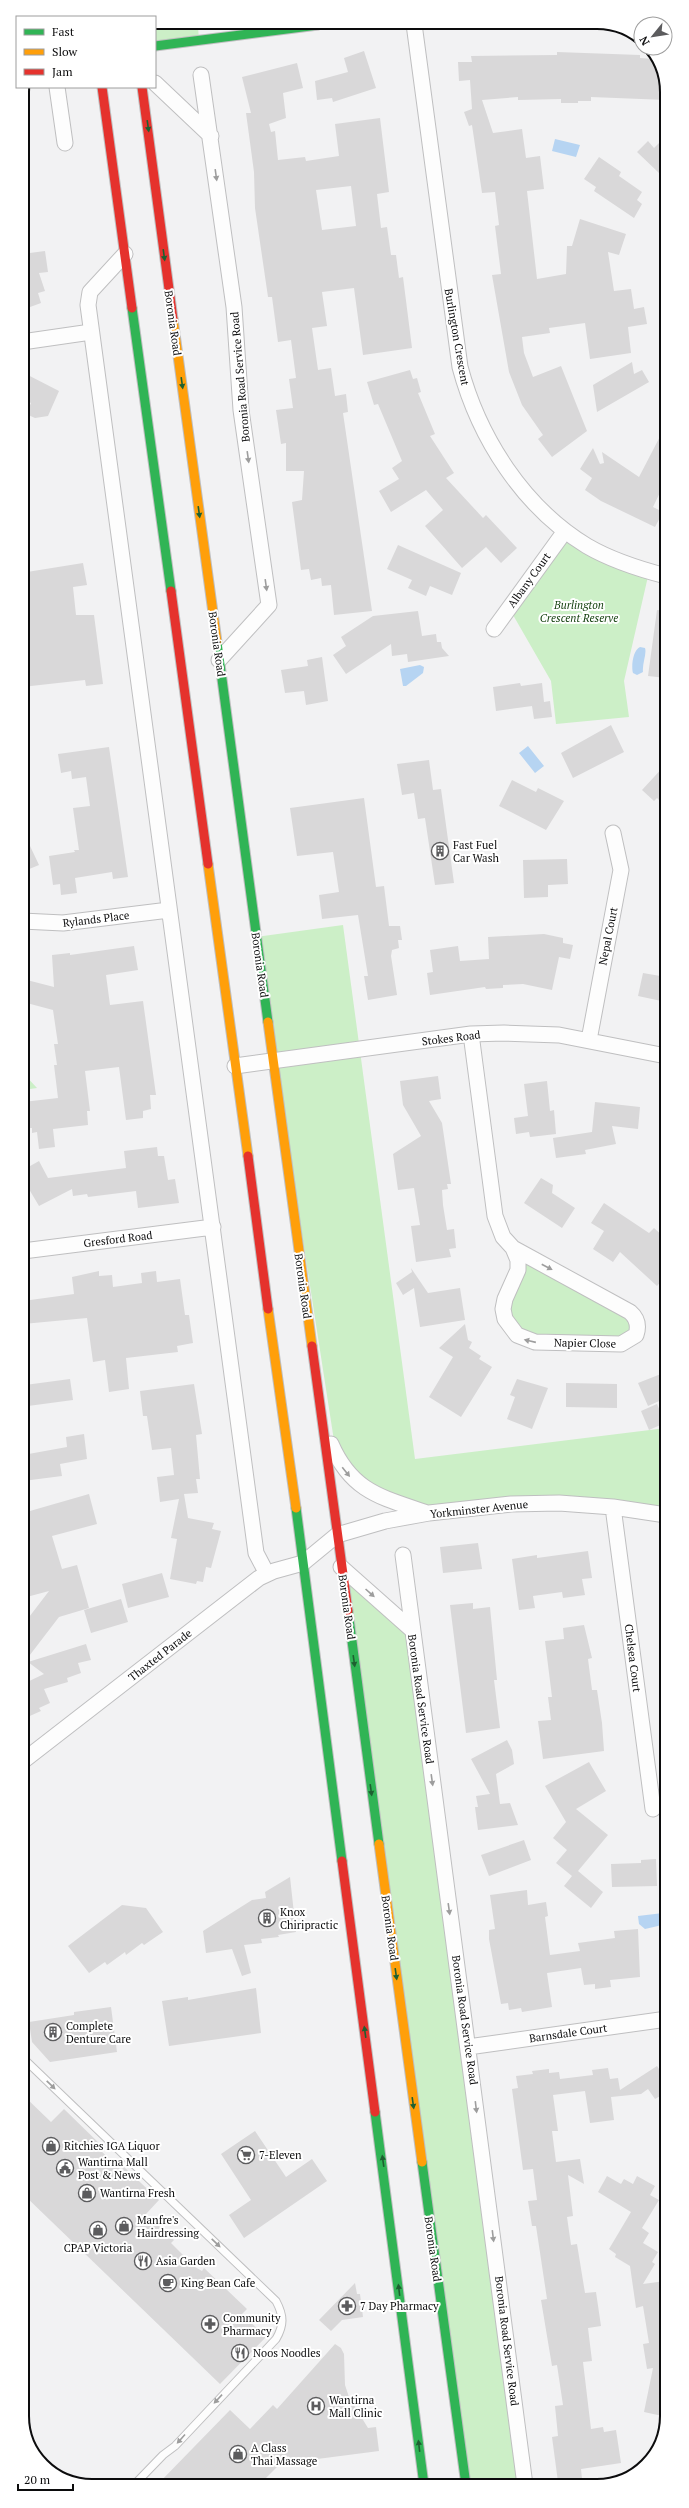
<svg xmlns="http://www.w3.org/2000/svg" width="689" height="2508" font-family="'PT Serif',serif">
	<rect width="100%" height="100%" fill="#f2f2f3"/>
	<!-- green -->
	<path fill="#ccefc7" d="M155,26H198L199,41L155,46Z
		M565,531L649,572L624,681L629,717L556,724L551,681L509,608Z
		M343,925L415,1459L666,1428V1513L613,1507L429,1513L384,1497L337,1460L256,937Z
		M23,1073L37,1088L23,1090Z
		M513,1248L630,1312L632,1339L517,1335L505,1299L515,1278Z
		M341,1567L412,1630L525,2485H466Z"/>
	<!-- water -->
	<path fill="#b6d4f2" d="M555,139L580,145L576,157L552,151Z
		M640,647L645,648C647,654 642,664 643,672L637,675L633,673C631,666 633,650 640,647Z
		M420,665L424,667L423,673L406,686H403L400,669Z
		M528,746L544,766L535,773L519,753Z
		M663,1913V1923L658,1926L645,1929L639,1924L638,1916Z"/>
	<!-- building -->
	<path fill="#d9d8d9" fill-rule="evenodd" d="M364,51L376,88L333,102L332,98L317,100L315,81L348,72L344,58Z
		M557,52L640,55V58L654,59L666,78V100L591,97V101H578V103H561V99L518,100V97L482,100L493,133L522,129L526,158L540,156L544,189L527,191L537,279L566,274L567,246H572L580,219L626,234L619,255L608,252L614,291L631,289L634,309L644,307L647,324L628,327L631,353L590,359L585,323L549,328L550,333L522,337L524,353L533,377L561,366L587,431L552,457L538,439L543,435L522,405L509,372L492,275L501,274L495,226L499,225L495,192L482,193L472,125L469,126L464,112L472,109L470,80L459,81L458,62H472L471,56L557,55Z
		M297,63L303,88L283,93L286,118L269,124L271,132L275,131L278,160L305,157L306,161L339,156L335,124L380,118L389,192L377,194L381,228L387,227L391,255H396L399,278L403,277L412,348L363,355L354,288L322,292L327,326L312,328L318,370L331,368L335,396L346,394L348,412L343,413L372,611L334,615L331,585L322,586L321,578L311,580L309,569L301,570L292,502L302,500L304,471H286V443L281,444L276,410L293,408L289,379L296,378L291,340L278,342L272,297H268L255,208L254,172L246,113H251L242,77ZM351,186L356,226L322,230L316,190Z
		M666,136V166L659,173L637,152L648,141L654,148Z
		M599,157L621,172L619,176L642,192L637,200L642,204L634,218L594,191L596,187L584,179Z
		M45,251L48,272L39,273L45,291L38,293L41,303L22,310V254Z
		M632,362L634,374L642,370L649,382L597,412L593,385Z
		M410,370L413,379L417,378L421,392L418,393L435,434L430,436L454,473L446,478L483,518L486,515L517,548L501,563L486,547L462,568L425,526L443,510L426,490L391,512L379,491L399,479L392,468L402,461L378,404L374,405L367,382Z
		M22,372L59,391L48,416L35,418L26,414L31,403L22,398Z
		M666,425V480L653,507L663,512L655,527L601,501L585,490L592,478L580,469L593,448L600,464L604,463L602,452L639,477Z
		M398,545L461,573L452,595L430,586L426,596L408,588L412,580L387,569Z
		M83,563L87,585L73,587L76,615H94L103,684L86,686L85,680L22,687V581H29L27,572Z
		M657,610L666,611V678L648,676Z
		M418,611L422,636L436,634L437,642H441L442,648L449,656L408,662L407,654L392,656L391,644L346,674L333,655L346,646L341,637L373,616Z
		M322,657L328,701L306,705L304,691L285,693L281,670L308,666L307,660Z
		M520,683L521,686L542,683L544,702L550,701L552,717L534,719L532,706L496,711L493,687Z
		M611,725L624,752L573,778L561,753Z
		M109,747L128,877L113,879L112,872L75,878L77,893L61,895L60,884L53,885L49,856L75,852L74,850H79L73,808L90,806L86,777L72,779L71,771L61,773L58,754Z
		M429,760L433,790L441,789L454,883L435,885L425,818L418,819L414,793L402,795L397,764Z
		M666,764V807L657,798L654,801L642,790Z
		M512,780L536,792L538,788L564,801L546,830L499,806Z
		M364,798L376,887L384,886L389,926H400L402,940H398L399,948L392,950L391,956L397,995L368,1000L364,976H368L358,915L322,919L319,895L339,892L333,852L297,856L290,808Z
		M22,829L39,865L22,872Z
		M567,859L568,884L548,885V897L524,898L523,860Z
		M544,934L563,938V943L573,945L570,959L559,957L552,990L523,984L503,985V988L486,989L485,987L430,995L427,973L433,972L430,950L458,946L460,961L489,959L488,937Z
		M134,946L138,970L106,975L110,1005L143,1001L156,1095H150L151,1109L143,1111V1118L126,1120L119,1067L85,1071L90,1111H87L88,1125L53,1129L55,1147L39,1149L37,1132L32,1133V1128H28L27,1125H23V1102L58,1098L54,1065H57L54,1044H58L53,1010L23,1002V979L54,987L52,955L70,953V955Z
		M643,973L666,977V1002L638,996Z
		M438,1076L441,1099L429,1101L442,1123L451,1184H447L448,1189L442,1190L443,1205L447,1230L454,1229L456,1248L449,1249L451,1257L416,1262L411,1226L420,1225L414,1188L398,1190L393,1154L421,1136L403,1105L400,1081Z
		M547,1081L550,1111L554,1110L556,1134L530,1137L529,1132L516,1134L514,1118L528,1116L524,1084Z
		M595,1102L640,1107L638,1129L612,1126L616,1144L585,1150L586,1154L556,1158L553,1138L592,1132Z
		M157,1147L158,1156H164L168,1180L175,1179L179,1203L138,1208L136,1191L88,1197L87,1194L73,1196L72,1189L39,1206L23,1179V1170L39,1161L48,1178L126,1168L124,1151Z
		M541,1178L553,1185L552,1193L575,1208L562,1228L524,1203Z
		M604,1203L649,1233L654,1228L666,1239V1276L657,1286L620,1252L613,1262L593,1249L604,1231L591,1223Z
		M411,1268L428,1293L460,1288L465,1320L420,1327L414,1288L403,1295L396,1283L412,1272Z
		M99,1271V1276L112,1275L113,1287L142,1283L141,1273L156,1271L157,1282L180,1279L185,1315H189L193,1343L177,1346L178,1352L126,1358L129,1389L109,1392L105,1360L93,1362L87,1318L23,1324V1301L74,1294L72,1277Z
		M465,1324L468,1340L472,1342L469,1348L481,1356L479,1359L492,1367L461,1417L429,1397L453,1357L439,1348Z
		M666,1372V1398L648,1406L638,1383Z
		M70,1379L73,1400L28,1406L25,1385Z
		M517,1379L548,1388L532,1429L507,1419L515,1397L510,1395Z
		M566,1383L617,1384V1408L566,1407Z
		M194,1384L202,1434L196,1435L200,1479H196L198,1493L184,1494L188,1518L214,1523L212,1529L221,1531L211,1568L206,1567L203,1582L197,1581L196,1584L170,1579L177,1539L171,1538L179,1499L160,1502L157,1477L174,1475L171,1448L152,1450L147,1416H143L140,1391Z
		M657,1404L665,1423L649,1430L641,1411Z
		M84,1434L87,1459L60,1464L62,1476L23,1481V1455L67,1447L66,1437Z
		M89,1494L97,1524L52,1536L62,1569L77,1565L89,1608L59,1617L23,1664V1625L49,1591L23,1598V1513Z
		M478,1543L482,1569L443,1573L440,1547Z
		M588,1551L592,1578L582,1579L585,1595L563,1598L562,1592L533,1596L535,1608L519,1610L512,1559L537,1555V1558Z
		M162,1573L169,1597L128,1608L122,1584Z
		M121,1599L128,1622L91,1633L84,1610Z
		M473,1603V1609L490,1607L497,1680H494L500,1728L466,1733L450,1605Z
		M584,1625L592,1658L588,1659L592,1690H597L602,1723L604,1751L543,1759L538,1721L551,1720L548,1697H552L545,1641L564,1639L563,1628Z
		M86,1644L91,1660L78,1663L81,1673L67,1678L68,1682L44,1689L50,1703L39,1708L41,1711L23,1719V1684L44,1674L28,1662Z
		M507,1740L512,1750L514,1764L496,1774L500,1804L510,1803L518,1825L478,1830L475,1807H478L476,1796L490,1794L471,1759Z
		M589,1762L606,1791L576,1809L608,1835L578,1871L603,1892L591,1908L564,1886L572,1876L556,1863L567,1850L553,1838L566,1822L545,1786Z
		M524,1840L531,1860L489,1876L481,1855Z
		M656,1859L657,1886L612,1887L611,1864L641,1863V1860Z
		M290,1877L296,1932L278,1935L279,1937L261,1939L262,1943L244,1945L251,1973L242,1976L232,1949L206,1953L203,1931L252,1900L266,1898L265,1892Z
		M527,1890L528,1905L546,1902L548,1916L545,1917L550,1955L580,1951L578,1943L615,1938L614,1931L638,1929L640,1977L610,1980L611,1987L595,1989V1984L584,1985L581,1968L547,1973L552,2007L522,2012L521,2008L509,2010L508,2003L501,2004L489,1939V1930L495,1929L490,1895Z
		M122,1905L146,1908L163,1932L144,1945L142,1943L126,1955L125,1952L107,1965L105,1962L89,1973L68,1946Z
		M256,1988L261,2033L169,2046L162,2001L188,1997V2000Z
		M111,2007L117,2052L50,2062L32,2042L29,2022L74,2015V2012Z
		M657,2066L661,2072L667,2069V2092L655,2099L648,2089L641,2094L611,2097L614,2120L590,2123L585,2091L553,2095L558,2131H552L556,2162L580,2159L584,2184L568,2175L573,2216L567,2217L571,2245L577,2244L585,2293L596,2292L601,2326L588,2328L592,2361L583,2362L591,2429L603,2427L604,2432L616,2430L621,2463L581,2469L582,2479L558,2482L552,2437L558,2436L555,2406L563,2405L557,2365L552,2366L541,2300L547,2299L536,2226H532L528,2201L537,2200L533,2169L523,2170L512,2089L518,2088L516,2076L533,2074L532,2071L549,2069V2073L559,2072L560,2079L593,2075L592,2070L608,2068L610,2079L618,2078L620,2090Z
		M23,2095L51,2122L64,2109L103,2147L100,2150L121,2170L124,2167L159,2200L146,2214L174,2240L171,2243L195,2267L202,2271L204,2268L247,2309L242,2314L266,2337L220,2384L23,2194Z
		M255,2131L286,2177L312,2159L327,2181L244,2238L229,2215L251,2200L221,2154Z
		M607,2176L621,2184L624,2179L633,2184L637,2176L655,2186L650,2195L659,2200L642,2228L649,2233L643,2243L658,2252L652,2262L655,2264L643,2284L665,2281L667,2374L663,2394H667V2417L644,2412L653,2368L647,2369L643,2344L649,2343L643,2306L636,2308L630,2266L615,2257L616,2254L609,2249L631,2212L598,2192Z
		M355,2283L357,2294H360L363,2317L342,2320L331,2331L319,2320Z
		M335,2344L341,2348L344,2354L345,2385L349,2397L368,2428L376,2427L379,2451L294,2462L288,2456L259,2485L156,2486L230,2410L250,2429L273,2405L277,2409Z"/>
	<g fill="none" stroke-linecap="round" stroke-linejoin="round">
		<!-- lane casing -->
		<g stroke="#bfbfc0" stroke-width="9">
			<path id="lane" d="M23,2058L276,2301C284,2316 284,2325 276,2339L175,2446L163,2455L133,2486"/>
		</g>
		<!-- street casing -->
		<g stroke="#bfbfc0" stroke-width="17">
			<path id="street" d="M414,24L460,367C479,438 523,507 587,546C611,560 639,569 666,576
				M201,75L234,307L241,410L269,605L219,660
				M155,83L211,136
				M57,87L65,143
				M125,254L90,292L88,305L256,1553L267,1574
				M22,342L91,332
				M494,629L565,531
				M22,921L63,923L169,910
				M471,1034L495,1216L503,1237L513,1248L630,1312C637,1318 639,1326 636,1335L621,1344L535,1342L517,1335L505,1319L503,1309L505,1299L518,1270V1260L513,1248
				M589,1040L621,870L613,833
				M235,1066L471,1034L504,1033L559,1035L666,1056
				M23,1251L213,1227
				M331,1444C352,1492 381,1497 427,1513
				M613,1507L653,1809
				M403,1555L525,2485
				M341,1567L412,1630
				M23,1761L259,1578L274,1571L303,1563L337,1535L385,1521L429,1513L511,1504L559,1503L613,1507L666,1515
				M468,2047L667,2019"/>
		</g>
		<!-- fast casing -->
		<g stroke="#bfbfc0" stroke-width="11">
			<path id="fast" d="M155,46L318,25
				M132,308L171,591
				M217,642L268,1022
				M296,1508L342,1861
				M348,1611L379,1844
				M375,2112L424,2485
				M422,2162L466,2485"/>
		</g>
		<!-- slow casing -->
		<g stroke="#bfbfc0" stroke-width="11">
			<path id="slow" d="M173,319L217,642
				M208,864L248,1156
				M268,1022L312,1346
				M268,1309L296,1508
				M379,1844L422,2162"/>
		</g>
		<!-- jam casing -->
		<g stroke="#bfbfc0" stroke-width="11">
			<path id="jam" d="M102,87L132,308
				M142,87L173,319
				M171,591L208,864
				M248,1156L268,1309
				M312,1346L348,1611
				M342,1861L375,2112"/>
		</g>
		<!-- lane -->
		<use href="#lane" stroke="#fdfdfd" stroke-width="7"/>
		<!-- street -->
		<use href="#street" stroke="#fdfdfd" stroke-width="15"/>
		<!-- fast -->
		<use href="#fast" stroke="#30b455" stroke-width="9"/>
		<!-- slow -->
		<use href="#slow" stroke="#ff9f0a" stroke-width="9"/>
		<!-- jam -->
		<use href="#jam" stroke="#e5322d" stroke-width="9"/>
	</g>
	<!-- one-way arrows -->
	<defs><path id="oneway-solid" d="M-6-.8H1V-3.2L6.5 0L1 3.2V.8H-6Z"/></defs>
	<g fill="#1e6031">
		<use href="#oneway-solid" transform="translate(148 126) rotate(82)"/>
		<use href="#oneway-solid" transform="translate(164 255) rotate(82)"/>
		<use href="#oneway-solid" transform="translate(182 383) rotate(82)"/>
		<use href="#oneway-solid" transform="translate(199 512) rotate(82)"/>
		<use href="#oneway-solid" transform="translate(354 1661) rotate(82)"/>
		<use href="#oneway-solid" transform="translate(371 1790) rotate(82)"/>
		<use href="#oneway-solid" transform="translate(396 1974) rotate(82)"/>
		<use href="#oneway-solid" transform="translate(365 2032) rotate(-98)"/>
		<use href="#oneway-solid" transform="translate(413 2103) rotate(82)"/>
		<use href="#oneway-solid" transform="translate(383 2161) rotate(-98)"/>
		<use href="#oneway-solid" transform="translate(399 2290) rotate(-97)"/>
		<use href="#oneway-solid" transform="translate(419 2446) rotate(-97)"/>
	</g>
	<g fill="#9d9d9d">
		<use href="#oneway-solid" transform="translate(216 175) rotate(82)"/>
		<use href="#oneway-solid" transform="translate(248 457) rotate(82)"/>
		<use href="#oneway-solid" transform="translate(266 585) rotate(82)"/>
		<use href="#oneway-solid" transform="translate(547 1267) rotate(28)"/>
		<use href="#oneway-solid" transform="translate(530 1341) rotate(-167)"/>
		<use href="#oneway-solid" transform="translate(346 1472) rotate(51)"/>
		<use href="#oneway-solid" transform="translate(370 1593) rotate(42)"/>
		<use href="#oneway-solid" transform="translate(432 1780) rotate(82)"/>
		<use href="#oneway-solid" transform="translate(449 1909) rotate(82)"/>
		<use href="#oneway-solid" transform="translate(51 2085) rotate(44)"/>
		<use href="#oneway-solid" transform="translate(476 2107) rotate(83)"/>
		<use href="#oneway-solid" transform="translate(493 2236) rotate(83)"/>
		<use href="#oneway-solid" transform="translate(216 2243) rotate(44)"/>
		<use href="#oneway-solid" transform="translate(218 2399) rotate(133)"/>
		<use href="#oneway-solid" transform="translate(181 2439) rotate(132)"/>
	</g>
	<!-- icons -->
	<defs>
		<g id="building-ring" transform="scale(0.9)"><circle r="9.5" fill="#fff" stroke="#5c5c5e" stroke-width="1.5"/><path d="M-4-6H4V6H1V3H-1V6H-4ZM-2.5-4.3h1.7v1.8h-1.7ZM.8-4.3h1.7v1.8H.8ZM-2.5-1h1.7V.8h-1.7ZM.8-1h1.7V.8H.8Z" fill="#5c5c5e"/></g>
		<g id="shop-ring" transform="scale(0.9)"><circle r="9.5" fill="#fff" stroke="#5c5c5e" stroke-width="1.5"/><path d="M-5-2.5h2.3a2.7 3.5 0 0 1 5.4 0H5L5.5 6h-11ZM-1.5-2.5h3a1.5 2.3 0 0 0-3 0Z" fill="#5c5c5e"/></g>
		<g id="supermarket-ring" transform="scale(0.9)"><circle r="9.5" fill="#fff" stroke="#5c5c5e" stroke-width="1.5"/><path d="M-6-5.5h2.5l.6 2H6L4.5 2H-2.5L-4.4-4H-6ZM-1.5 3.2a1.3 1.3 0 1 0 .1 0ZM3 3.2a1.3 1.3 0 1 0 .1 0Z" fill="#5c5c5e"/></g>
		<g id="civic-ring" transform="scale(0.9)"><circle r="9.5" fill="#fff" stroke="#5c5c5e" stroke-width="1.5"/><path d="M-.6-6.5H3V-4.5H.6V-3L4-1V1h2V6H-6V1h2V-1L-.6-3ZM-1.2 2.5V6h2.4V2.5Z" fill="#5c5c5e"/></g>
		<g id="restaurant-ring" transform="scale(0.9)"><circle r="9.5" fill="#fff" stroke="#5c5c5e" stroke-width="1.5"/><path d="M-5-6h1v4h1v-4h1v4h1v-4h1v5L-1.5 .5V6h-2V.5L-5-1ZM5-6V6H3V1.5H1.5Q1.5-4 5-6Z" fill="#5c5c5e"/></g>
		<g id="cafe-ring" transform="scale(0.9)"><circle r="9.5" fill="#fff" stroke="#5c5c5e" stroke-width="1.5"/><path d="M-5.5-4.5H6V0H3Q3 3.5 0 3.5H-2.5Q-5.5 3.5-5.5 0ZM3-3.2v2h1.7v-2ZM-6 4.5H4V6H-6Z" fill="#5c5c5e"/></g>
		<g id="pharmacy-ring" transform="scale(0.9)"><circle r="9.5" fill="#fff" stroke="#5c5c5e" stroke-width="1.5"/><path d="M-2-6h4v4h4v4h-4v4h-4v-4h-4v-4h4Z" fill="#5c5c5e"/></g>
		<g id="hospital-ring" transform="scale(0.9)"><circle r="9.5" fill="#fff" stroke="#5c5c5e" stroke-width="1.5"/><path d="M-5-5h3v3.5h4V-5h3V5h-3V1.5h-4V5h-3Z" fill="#5c5c5e"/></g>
	</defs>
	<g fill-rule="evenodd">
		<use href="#building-ring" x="440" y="851"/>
		<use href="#building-ring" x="267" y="1918"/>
		<use href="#building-ring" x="53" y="2032"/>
		<use href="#shop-ring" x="51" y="2146"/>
		<use href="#supermarket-ring" x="246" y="2155"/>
		<use href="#civic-ring" x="65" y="2168"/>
		<use href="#shop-ring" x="87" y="2193"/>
		<use href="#shop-ring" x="124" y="2226"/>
		<use href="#shop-ring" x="98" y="2230"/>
		<use href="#restaurant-ring" x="143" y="2261"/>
		<use href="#cafe-ring" x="168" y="2283"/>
		<use href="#pharmacy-ring" x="347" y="2306"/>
		<use href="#pharmacy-ring" x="210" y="2324"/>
		<use href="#restaurant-ring" x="240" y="2353"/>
		<use href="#hospital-ring" x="316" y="2406"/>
		<use href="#shop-ring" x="238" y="2454"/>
	</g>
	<g text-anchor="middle" stroke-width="4" stroke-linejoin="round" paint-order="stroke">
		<!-- street labels -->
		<g font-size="11" fill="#0c0c0d" stroke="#fff">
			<text transform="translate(173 323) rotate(82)" y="4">Boronia Road</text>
			<text transform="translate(457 337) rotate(80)" y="4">Burlington Crescent</text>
			<text transform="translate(240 377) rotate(-95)" y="4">Boronia Road Service Road</text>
			<text transform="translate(529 580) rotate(-54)" y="4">Albany Court</text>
			<text transform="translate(217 644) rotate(82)" y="4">Boronia Road</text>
			<text transform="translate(96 919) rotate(-7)" y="4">Rylands Place</text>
			<text transform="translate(608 936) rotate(-79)" y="4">Nepal Court</text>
			<text transform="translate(260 965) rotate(82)" y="4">Boronia Road</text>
			<text transform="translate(451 1038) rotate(-7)" y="4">Stokes Road</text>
			<text transform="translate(118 1239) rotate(-7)" y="4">Gresford Road</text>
			<text transform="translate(303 1286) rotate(82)" y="4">Boronia Road</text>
			<text transform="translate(585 1343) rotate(1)" y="4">Napier Close</text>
			<text transform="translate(479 1509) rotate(-6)" y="4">Yorkminster Avenue</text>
			<text transform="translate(347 1607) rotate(82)" y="4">Boronia Road</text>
			<text transform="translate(160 1655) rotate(-38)" y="4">Thaxted Parade</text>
			<text transform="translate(633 1658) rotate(83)" y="4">Chelsea Court</text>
			<text transform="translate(421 1699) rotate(82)" y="4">Boronia Road Service Road</text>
			<text transform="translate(390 1928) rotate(82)" y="4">Boronia Road</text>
			<text transform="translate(465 2020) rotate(82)" y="4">Boronia Road Service Road</text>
			<text transform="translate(568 2033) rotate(-8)" y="4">Barnsdale Court</text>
			<text transform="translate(433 2249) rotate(82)" y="4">Boronia Road</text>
			<text transform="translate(507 2341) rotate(83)" y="4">Boronia Road Service Road</text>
		</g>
		<!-- park labels -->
		<g font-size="11" font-style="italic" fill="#103e0b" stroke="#fff">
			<text x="579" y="609">Burlington<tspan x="579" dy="13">Crescent Reserve</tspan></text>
		</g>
		<!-- poi labels -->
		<g font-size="11" fill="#0c0c0d" stroke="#fff" text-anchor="start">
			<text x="453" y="849">Fast Fuel<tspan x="453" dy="13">Car Wash</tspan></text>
			<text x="280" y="1916">Knox<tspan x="280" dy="13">Chiripractic</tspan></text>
			<text x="66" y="2030">Complete<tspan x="66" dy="13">Denture Care</tspan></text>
			<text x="64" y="2150">Ritchies IGA Liquor</text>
			<text x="259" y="2159">7-Eleven</text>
			<text x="78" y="2166">Wantirna Mall<tspan x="78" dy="13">Post &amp; News</tspan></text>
			<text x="100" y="2197">Wantirna Fresh</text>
			<text x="137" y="2224">Manfre's<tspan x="137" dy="13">Hairdressing</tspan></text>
			<text x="98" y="2252" text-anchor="middle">CPAP Victoria</text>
			<text x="156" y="2265">Asia Garden</text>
			<text x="181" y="2287">King Bean Cafe</text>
			<text x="360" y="2310">7 Day Pharmacy</text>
			<text x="223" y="2322">Community<tspan x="223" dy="13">Pharmacy</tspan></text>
			<text x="253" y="2357">Noos Noodles</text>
			<text x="329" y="2404">Wantirna<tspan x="329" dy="13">Mall Clinic</tspan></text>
			<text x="251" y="2452">A Class<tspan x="251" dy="13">Thai Massage</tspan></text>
		</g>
	</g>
	<!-- crop -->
	<path d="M0 0H689V2508H0ZM92 29H597A63 63 0 0 1 660 92V2416A63 63 0 0 1 597 2479H92A63 63 0 0 1 29 2416V92A63 63 0 0 1 92 29Z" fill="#fff" fill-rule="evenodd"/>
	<path fill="none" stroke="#0c0c0d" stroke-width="2" d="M92 29H597A63 63 0 0 1 660 92V2416A63 63 0 0 1 597 2479H92A63 63 0 0 1 29 2416V92A63 63 0 0 1 92 29Z"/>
	<!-- legend -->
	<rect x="16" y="16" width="140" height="72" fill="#ffffff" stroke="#9e9e9e"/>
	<rect x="24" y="29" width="20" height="6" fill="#30b455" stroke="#9e9e9e"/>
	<text x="52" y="36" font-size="12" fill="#0c0c0d">Fast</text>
	<rect x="24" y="49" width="20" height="6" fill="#ff9f0a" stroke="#9e9e9e"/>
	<text x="52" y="56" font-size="12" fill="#0c0c0d">Slow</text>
	<rect x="24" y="69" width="20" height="6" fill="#e5322d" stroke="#9e9e9e"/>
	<text x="52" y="76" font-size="12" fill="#0c0c0d">Jam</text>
	<!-- north arrow -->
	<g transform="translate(653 36) rotate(240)"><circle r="19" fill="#ffffff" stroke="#9e9e9e"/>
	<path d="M0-3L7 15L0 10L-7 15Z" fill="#5c5c5e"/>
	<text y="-6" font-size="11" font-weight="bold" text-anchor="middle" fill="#0c0c0d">N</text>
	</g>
	<!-- scale -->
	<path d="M18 2484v6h55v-6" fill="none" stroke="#0c0c0d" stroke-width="2"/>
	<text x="24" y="2484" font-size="12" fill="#0c0c0d" stroke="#ffffff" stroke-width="3" paint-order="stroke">20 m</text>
</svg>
